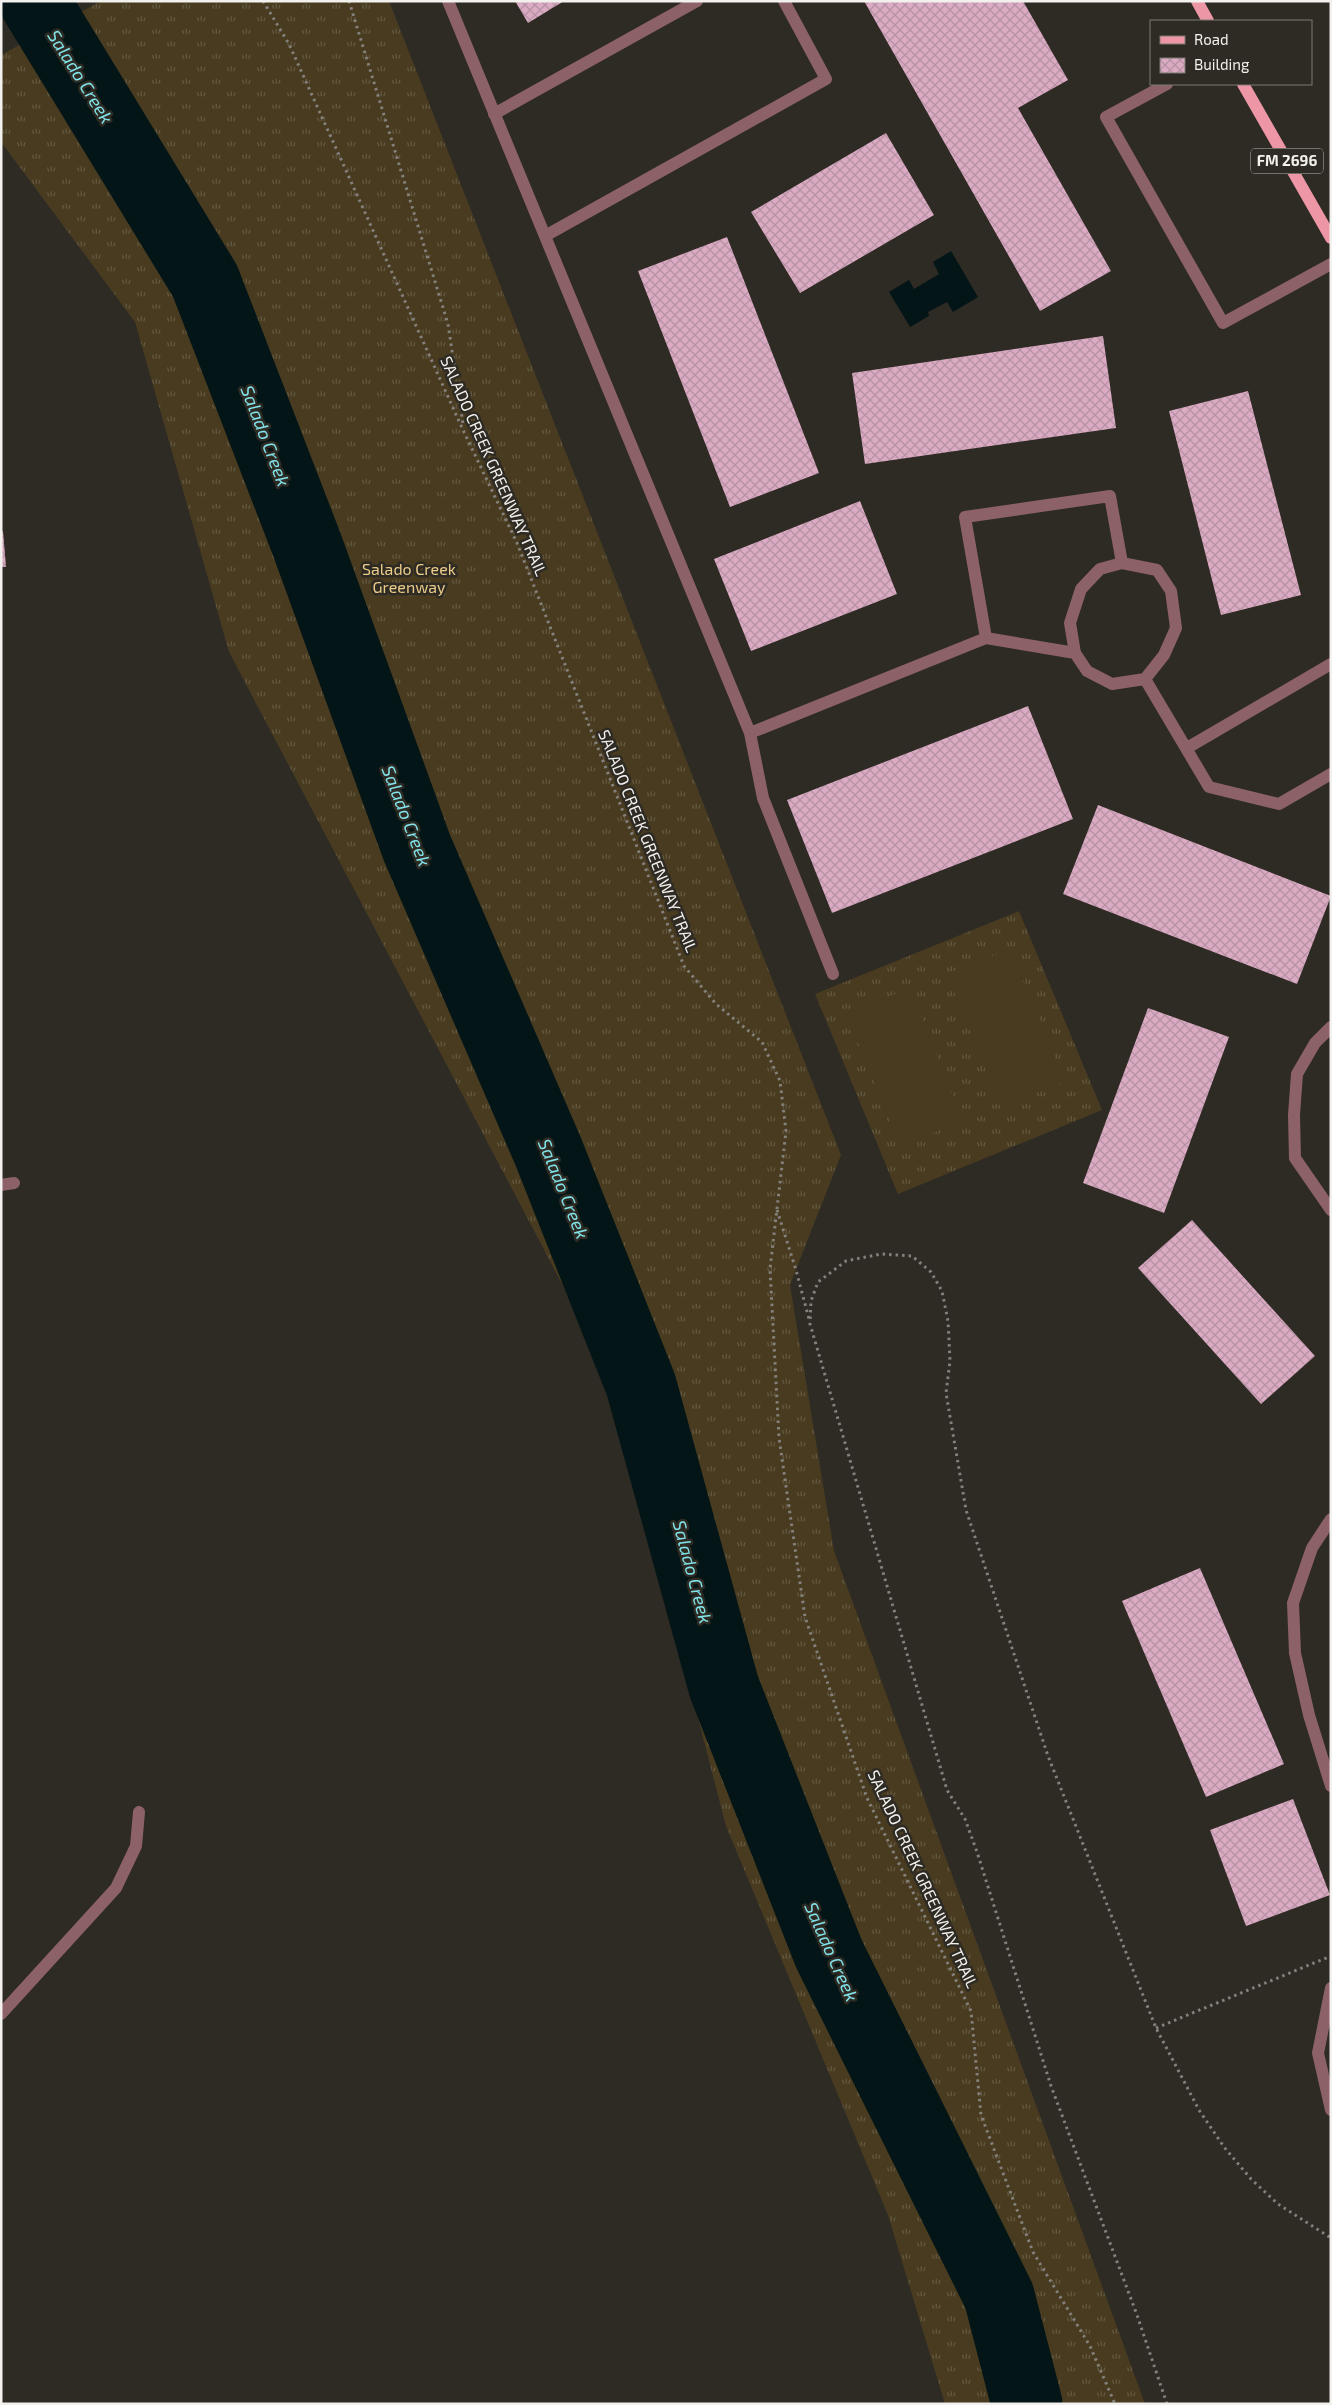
<svg xmlns="http://www.w3.org/2000/svg" width="1332" height="2405" font-family="'Exo 2',sans-serif">
	<defs>
		<pattern id="grass-tufts" width="24" height="20" patternUnits="userSpaceOnUse" patternTransform="scale(1.25)"><rect width="24" height="20" fill="#483b20"/><path d="M3 7l-1-3M5 7V3M7 7l1-3M15 17l-1-3M17 17v-4M19 17l1-3" fill="none" stroke="#635841"/></pattern>
		<pattern id="building-cross-hatch" width="8" height="8" patternUnits="userSpaceOnUse" patternTransform="scale(1.25)"><rect width="8" height="8" fill="#dbabc3"/><path d="M0 0l8 8M0 8l8-8" fill="none" stroke="#b692a4"/></pattern>
	</defs>
	<rect width="100%" height="100%" fill="#2e2a24"/>
	<!-- grass -->
	<path fill="url(#grass-tufts)" d="M101,1H389L841,1155L790,1285L834,1551L1145,2404H945L888,2215L726,1826L608,1371L229,652L135,322L1,142V55Z
		M1019,911L1102,1110L898,1194L815,994Z"/>
	<!-- pitch -->
	<path fill="#483b20" d="M1010,949L1064,1081L1001,1107L947,974Z
		M910,988L963,1121L900,1146L846,1014Z"/>
	<!-- water -->
	<path fill="#031516" d="M951,251L978,297L953,312L947,302L928,312L929,316L910,327L889,292L909,280L914,289L939,274L933,262Z"/>
	<g fill="none" stroke-linecap="round" stroke-linejoin="round">
		<!-- river -->
		<path stroke="#031516" stroke-width="71" d="M34,1L205,281L307,545L417,848L548,1151L641,1385L724,1687L829,1954L999,2296L1027,2404"/>
	</g>
	<!-- building -->
	<path fill="url(#building-cross-hatch)" d="M515,1H564L528,23Z
		M864,1H1023L1068,80L1018,108L1111,271L1040,311Z
		M886,133L934,215L800,293L751,212Z
		M727,237L819,473L730,507L638,271Z
		M1103,336L1116,428L865,464L852,373Z
		M1248,391L1301,595L1221,615L1169,411Z
		M860,501L897,594L751,651L714,559Z
		M3,531L6,567H1V532Z
		M1028,706L1073,819L832,913L787,800Z
		M1098,805L1331,896L1297,984L1063,894Z
		M1148,1008L1229,1037L1164,1213L1083,1183Z
		M1192,1220L1315,1356L1261,1404L1138,1268Z
		M1200,1568L1284,1764L1206,1797L1122,1601Z
		M1293,1799L1330,1895L1246,1926L1210,1830Z"/>
	<g fill="none" stroke-linecap="round" stroke-linejoin="round">
		<!-- path -->
		<path stroke="#84817c" stroke-width="3" stroke-dasharray="2.5 4" stroke-linecap="butt" d="M263,1L289,44L463,430L517,543L684,966L716,1004L762,1042L780,1081L786,1131L770,1269L779,1438L805,1617L867,1798L971,2011L981,2115L1033,2252L1090,2346L1115,2404
			M349,1L448,324L463,424
			M777,1210L796,1270L809,1319
			M1156,2028L1331,1956
			M1167,2404L1137,2315L1051,2086L977,1852L965,1819L947,1790L810,1324L811,1301L818,1282L846,1261L881,1254L912,1256L931,1272L942,1291L948,1321L950,1361L946,1393L966,1510L1048,1756L1156,2028L1199,2110L1224,2147L1251,2179L1278,2204L1331,2238"/>
		<!-- lane -->
		<path stroke="#8c6268" stroke-width="12" d="M448,1L750,733L763,798L833,974
			M1167,84L1106,117L1223,323L1331,264
			M494,114L697,1
			M545,236L826,79L784,1
			M1122,563L1157,570L1171,591L1176,628L1164,655L1145,679L1112,684L1087,671L1075,653L1070,623L1081,589L1100,569Z
			M986,638L965,517L1110,496L1122,563
			M1145,679L1209,787L1279,804L1331,774
			M750,733L986,638L1075,653
			M1187,748L1331,664
			M1331,1027L1315,1043L1297,1074L1294,1115L1295,1158L1331,1210
			M1331,1519L1312,1548L1293,1603L1295,1653L1309,1715L1331,1786
			M1331,1988L1318,2053L1331,2110"/>
		<!-- street -->
		<path stroke="#8c6268" stroke-width="12" d="M1,1185L14,1183
			M1,2014L116,1888L136,1846L139,1812"/>
		<!-- primary -->
		<path stroke="#ec96a6" stroke-width="12" d="M1197,1L1208,21
			M1243,84L1331,238"/>
	</g>
	<g text-anchor="middle" stroke-width="5" stroke-linejoin="round" paint-order="stroke">
		<!-- shield labels -->
		<rect fill="#2e2a24" stroke="#b8b5b1" stroke-width="1" x="1251" y="148.5" width="72" height="25" rx="4"/>
		<g font-size="15" font-weight="bold" fill="#f3f1ed">
			<text x="1287" y="166">FM 2696</text>
		</g>
		<!-- street labels -->
		<g font-size="16" fill="#f3f1ed" stroke="#2e2a24">
			<text transform="translate(494 466) rotate(66)" y="6">SALADO CREEK GREENWAY TRAIL</text>
			<text transform="translate(648 841) rotate(68)" y="6">SALADO CREEK GREENWAY TRAIL</text>
			<text transform="translate(923 1879) rotate(65)" y="6">SALADO CREEK GREENWAY TRAIL</text>
		</g>
		<!-- park labels -->
		<g font-size="16" fill="#ebcc88" stroke="#2e2a24">
			<text x="409" y="575">Salado Creek<tspan x="409" dy="18">Greenway</tspan></text>
		</g>
		<!-- water labels -->
		<g font-size="18" font-style="italic" fill="#81e3e9" stroke="#2e2a24">
			<text transform="translate(80 77) rotate(58)" y="6">Salado Creek</text>
			<text transform="translate(265 436) rotate(69)" y="6">Salado Creek</text>
			<text transform="translate(406 816) rotate(69)" y="6">Salado Creek</text>
			<text transform="translate(563 1189) rotate(68)" y="6">Salado Creek</text>
			<text transform="translate(692 1572) rotate(75)" y="6">Salado Creek</text>
			<text transform="translate(831 1952) rotate(66)" y="6">Salado Creek</text>
		</g>
	</g>
	<!-- border -->
	<rect width="1332" height="2405" fill="none" stroke="#f3f1ed" stroke-width="5"/>
	<!-- legend -->
	<rect x="1150" y="20" width="162" height="65" fill="#2e2a24" stroke="#7d7a74"/>
	<rect x="1160" y="36" width="25" height="8" fill="#ec96a6" stroke="#7d7a74"/>
	<text x="1194" y="45" font-size="15" fill="#f3f1ed">Road</text>
	<rect x="1160" y="58" width="25" height="15" fill="url(#building-cross-hatch)" stroke="#7d7a74"/>
	<text x="1194" y="70" font-size="15" fill="#f3f1ed">Building</text>
</svg>
